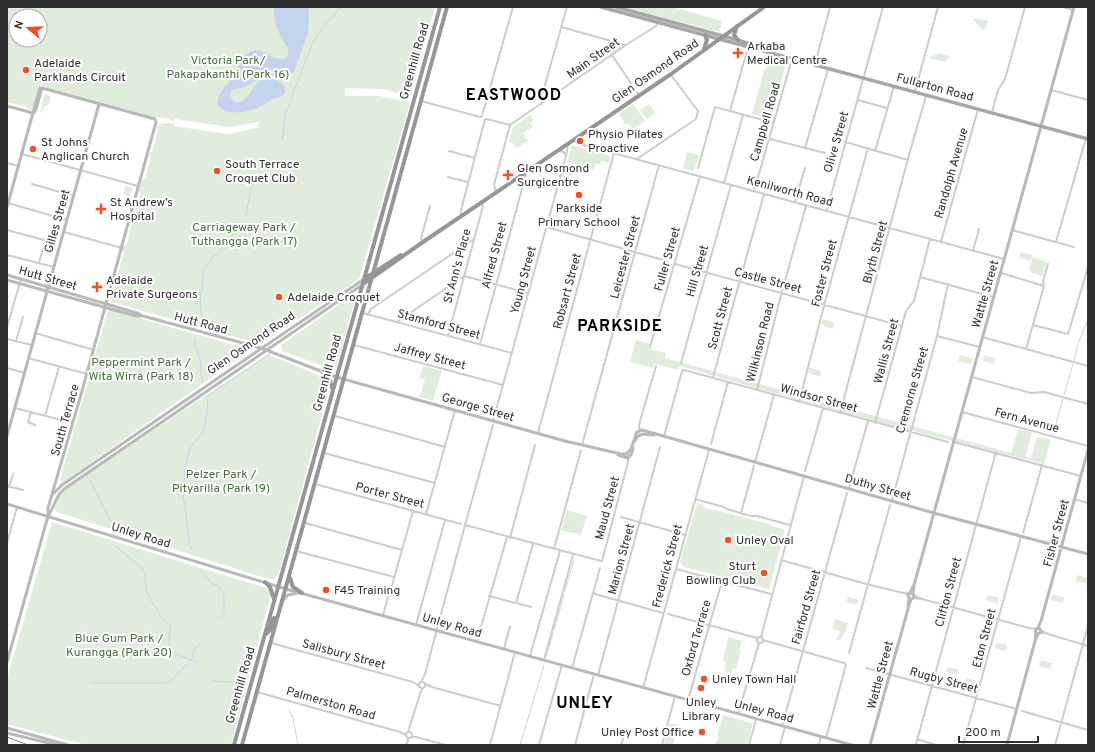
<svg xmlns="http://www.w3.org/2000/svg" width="1095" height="752" font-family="Overpass,sans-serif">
	<rect width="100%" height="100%" fill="#fff"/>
	<!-- green -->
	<path fill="#e0eddc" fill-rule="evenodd" d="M7,7H435L412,89V95L409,96L383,89L345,88V96H380L407,102L408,101L410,103L359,279L262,343H256L111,302V299L109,298L113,292L124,252L122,251L124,245L126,246L141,192L139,191L142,181L145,178L150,160V152H152L158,130H156C160,121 166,123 174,124V126L227,134L248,130L259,127L258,122L229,127L175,119L174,121L166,118L153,117L47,88V87L40,85L32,110L27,109V107L7,102ZM16,16H40V40H16Z
		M624,7H673L722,21L720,31H715Z
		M972,19L988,20L986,28L984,30Z
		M614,43L624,45L610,55Z
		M939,53L948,56L950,57L945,62L928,58Z
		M772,56L787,60L771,119L752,114L764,70H765L770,64Z
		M45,94L51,96L49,104L45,106L41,113L40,112Z
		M633,104L645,121L633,129L628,123L625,124L619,114Z
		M649,104L655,113L647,119L640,110Z
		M530,115L534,120L530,123L533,127L523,133L528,141L517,148L513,143L509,142L513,127Z
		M572,145L611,156L609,163L601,161L600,164H596L594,170L567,162Z
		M687,152L699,155L694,171L683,168Z
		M566,163L574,165L571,176L564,174Z
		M125,186L133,188L130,197L126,195H123Z
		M557,204L568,208L566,213L555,210Z
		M1021,252L1033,255L1031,261L1019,258Z
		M1033,257L1047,262L1042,276L1030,272L1031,270L1029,269Z
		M349,297L355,299L336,369H332L282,351L281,345Z
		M110,310L248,349L249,351L62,483L60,480L62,472L107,313Z
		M823,319L835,323L833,329L821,325Z
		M636,340L650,344L649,349L666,353L665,358L1011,453L1018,429L1032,432L1026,455L1024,456L1031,458L1037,437L1051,440L1044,464L866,419L679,366L678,370L655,364L653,368L630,362Z
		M268,354L325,378L329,388L279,573L274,579H268L57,512L55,509L59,496L65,489Z
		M960,355L972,358L971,364L958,361Z
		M984,355L996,358L994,364L983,361Z
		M423,366L442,371L433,401L419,397L425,380L419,378Z
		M809,367L821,371L820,377L808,373Z
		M697,503L704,505V508L720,511L769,524L770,525L785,530L769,589L684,567L680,562Z
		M567,510L587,516L581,535L561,530Z
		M52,522L269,589L271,593L231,745H86L7,724V679Z
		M1077,575L1088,578V584L1076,581Z
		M1052,594L1064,597L1063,603L1051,600Z
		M988,595L999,598L998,604L986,600Z
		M848,597L859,600L857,605L846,602Z
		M835,619L848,623L845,633H844L841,640H836L837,637H838L840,631L832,629Z
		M728,637L742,641L739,651H741L736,669L733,668L731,673L724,671L726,662L723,661Z
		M997,642L1007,645L1006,651L995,648Z
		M1041,660L1052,663L1050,669L1039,666Z
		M948,667L959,670L958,675L946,672Z
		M966,678L976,681L974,686L964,683Z
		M723,715L753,723L747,745H715L716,742H717L719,737L717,736Z
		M670,723L678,725L673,745H664Z"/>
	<!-- water -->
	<path fill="#c6d3ee" d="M274,7H309V17L308,33L294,72L285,77L269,75L263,76L245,87L232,90L230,95L233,101C236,102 238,103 242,101C254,95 257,67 280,82C284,85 285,88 285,93C282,98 276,97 271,100C269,102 266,104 263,105C251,112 229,117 218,106C215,93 229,85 235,74C237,72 237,69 238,66C240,58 248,51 256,50C265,49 271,60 284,59C288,57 289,54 288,49C280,36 273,24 274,7Z"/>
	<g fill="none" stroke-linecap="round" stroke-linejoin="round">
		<!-- stream -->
		<path stroke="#c6d3ee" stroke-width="1" d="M291,99L312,44L324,25L334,16L340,7
			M282,140L284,131V117L290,102
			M246,216L251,188L255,182L264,175L275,161
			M202,322L200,296L202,291L203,276L205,267L210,262L213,256L219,253C224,242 234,235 241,225
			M195,339V345L200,359L202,382
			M1074,360L1079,341L1088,319
			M1064,395L1073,364
			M1053,434L1063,399
			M87,476L88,478
			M90,481L110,519L116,528
			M115,546L141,567L145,574L146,591L161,617L170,625L169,644L170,651C178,656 188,658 197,662
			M192,550L189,543L185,505L183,498L185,469L189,450L204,430L207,412L208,403L206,397L269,355
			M200,570L211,583L218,586L224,595V612L221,618
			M565,591L574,560
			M554,630L564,595
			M546,657L553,633
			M192,659L194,650L200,644
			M212,681L233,682L243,692
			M91,683H165L171,681L191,660
			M289,709L293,719L298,745
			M520,745L544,665"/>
		<!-- street -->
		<path stroke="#ccc" stroke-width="2" d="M1063,7L1073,10
			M561,27L626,45
			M612,55L639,95
			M815,64L830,7
			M1051,90L1088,100
			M915,91L938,7
			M858,100L887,108
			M421,101L480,117L482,116L513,7
			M542,104L541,99L567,7
			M730,111L748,47
			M992,112L998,90L1005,79L1025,7
			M770,139L825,153
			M574,141L580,144L1004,259
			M845,142L908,160
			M805,148L828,69
			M449,151L475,158
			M560,151L564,152L566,156
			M875,151L894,86
			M22,154L138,186
			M637,159L696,119L698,111L671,75
			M7,163L19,166
			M698,168L715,107L774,123
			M448,177L468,182
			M724,183L743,115
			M32,184L74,196
			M754,191L792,59
			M496,192L494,185L495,181L510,125L626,45L656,26L660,19
			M795,202L805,168
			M8,203L67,220
			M827,210L883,7
			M461,215V210L485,119H487L510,125
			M546,227L667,261
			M7,230L44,240L45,241L39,263
			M1012,230L1074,247
			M64,232L122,248
			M423,242L421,238L430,206
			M941,242L978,109
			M1056,242L1086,138
			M973,251L979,229
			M7,255L54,267
			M675,264L902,326
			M1001,273L1044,286
			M920,277L993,297
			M363,313L512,353
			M368,315L371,309L474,239
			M397,322L464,276L528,293
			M1033,325L1068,334L1088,267
			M7,327L21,279
			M35,333L94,350
			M448,336L483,206L482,202
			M937,336L980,347
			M982,337L1088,366
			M7,339L32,345
			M16,341L23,317
			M480,344L526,174
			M354,345L503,385
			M650,347L700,176
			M1026,349L1044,286L1043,281L1048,264
			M28,358L87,374
			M681,363L731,185
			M7,368L25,373
			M713,377L764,194
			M972,377L1031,393L1044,392L1088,404
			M757,390L781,295L806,206
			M799,402L825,302L868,148
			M15,408L73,423
			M31,412L28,422L35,425
			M962,412L1088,446
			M840,413L909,155L926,96
			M45,416L59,367
			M335,416L445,447
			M493,421L566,156L568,144
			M875,423L906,311L914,301L930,239
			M640,431L639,427L640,421L656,366
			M538,433L614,153
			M664,436L682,371L684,370L948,442
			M954,442L1081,476
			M711,444L728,382
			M582,445L659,165
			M324,453L435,483
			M755,462L774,395
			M805,471L823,408
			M315,484L461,524
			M7,486L23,490
			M9,487L13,474
			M849,488L868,421
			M695,499L724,507L727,509L751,516H757L790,525
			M1074,499L1088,503
			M892,500L937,336L948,284
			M741,513L754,466
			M426,514L455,410
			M621,517L685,535
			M305,523L402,550
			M465,525L601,561H602L628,462V453
			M1023,533L1042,465
			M510,538L535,445
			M7,543L17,507
			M554,549L581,450
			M296,551L394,577
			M781,560L870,585L908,594
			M676,569L771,594
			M594,593L595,594L663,613
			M389,596L413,511
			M489,596L531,607
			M913,598L922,599L914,595
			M922,599L1029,628L1036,629
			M516,603L533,544
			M668,614L757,638
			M383,615L388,597
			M416,625L445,520
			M1040,630L1048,634L1088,646
			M1040,633H1045
			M757 640a3 3 0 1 1 6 0a3 3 0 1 1-6 0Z
			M761,637L804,476
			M763,640L844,663L846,665L826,738
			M477,641L507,537
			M271,643L413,682L419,686
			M504,649L510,626
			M849,653L890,505
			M530,656L560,551
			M544,660L573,555
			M572,668L600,568
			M866,668L1017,709
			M598,675L660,447
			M419 685a3 3 0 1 1 6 0a3 3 0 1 1-6 0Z
			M421,682L425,674L429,659L465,525L493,425
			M426,684L432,687L501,706
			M643,688L709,450
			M257,692L400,732L406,735
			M688,700L722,581
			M1022,711L1088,730
			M738,714L759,643
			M782,726L847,493
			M408,732L420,694L423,688
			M406 735a3 3 0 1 1 6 0a3 3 0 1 1-6 0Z
			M411,737H416L446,745
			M918,737L996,452
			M406,745L409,738
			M490,745L515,652
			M539,745L562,665
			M575,745L594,674
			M621,745L625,732
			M662,745L675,696
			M749,745L756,719
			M780,745L785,727
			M819,745L821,736
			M916,745L917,739L936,745
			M963,745L1021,537
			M1055,745L1088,626"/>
		<!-- secondary -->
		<path stroke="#b9b9b9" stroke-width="3" d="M7,106L33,113
			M34,113L36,109L42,88
			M7,207L39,91L40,88H42
			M7,275L110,305L137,313L143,316L261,348L336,377L565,441L621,454H626L631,449L637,432L642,430L934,513L1088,554
			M7,280L136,316H141
			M7,436L99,104
			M635,441C638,432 646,434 654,435
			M618,455L628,458L631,455L633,448
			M53,494L62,485L265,346L364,279
			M7,504L286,589L852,745
			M48,516C55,507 55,496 64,489L362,285
			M914,585L1074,7
			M910,593L914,585L913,594L914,597L912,599H909L908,594L911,593L913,594
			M909,599L908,609L911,599
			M282,601L288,595L298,593
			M1038,628L1041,621L1088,450
			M1035.5 631a2.5 2.5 0 1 1 5 0a2.5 2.5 0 1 1-5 0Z
			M1036,633L1035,641L1038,634
			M7,662L48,516V508L82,391L156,122L155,119L42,88
			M7,728L68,745
			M7,733L57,745
			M870,745L908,609
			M1007,745L1035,641"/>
		<!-- primary -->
		<path stroke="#a7a7a7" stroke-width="3.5" d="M601,7L1088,139
			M616,7L738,40L758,47"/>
		<!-- highway -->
		<path stroke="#969696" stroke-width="4" d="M737,26L734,35L738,40
			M704,49L707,40L705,35
			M364,279L401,255
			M363,284L423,242L671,74L764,7
			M323,372L329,377L332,388
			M290,578L293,587L302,593
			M265,582L270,587L274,599
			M266,634L270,630L273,619L274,618L277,619
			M234,745L440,7
			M242,745L447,7"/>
		<!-- tram -->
		<path stroke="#848484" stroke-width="1" d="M7,737L28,745"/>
	</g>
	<!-- markers -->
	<g fill="#f25024" stroke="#fff" stroke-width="1.5">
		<path d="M736 47h4v4h4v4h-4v4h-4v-4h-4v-4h4z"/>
		<circle cx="26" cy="70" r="4"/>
		<circle cx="580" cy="141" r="4"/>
		<circle cx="33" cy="149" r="4"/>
		<circle cx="217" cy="171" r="4"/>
		<path d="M506 169h4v4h4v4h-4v4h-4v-4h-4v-4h4z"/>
		<circle cx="579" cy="195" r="4"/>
		<path d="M99 203h4v4h4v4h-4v4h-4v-4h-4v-4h4z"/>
		<path d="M95 281h4v4h4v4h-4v4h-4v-4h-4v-4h4z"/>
		<circle cx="279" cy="297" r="4"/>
		<circle cx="728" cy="540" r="4"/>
		<circle cx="764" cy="573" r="4"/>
		<circle cx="326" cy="590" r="4"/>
		<circle cx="704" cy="679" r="4"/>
		<circle cx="701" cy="688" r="4"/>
		<circle cx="702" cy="732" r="4"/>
	</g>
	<g text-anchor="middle" stroke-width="4" stroke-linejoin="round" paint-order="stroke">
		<!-- poi labels -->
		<g font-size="12" fill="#2f2f2f" stroke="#fff" text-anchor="start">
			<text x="747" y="50">Arkaba<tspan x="747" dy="14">Medical Centre</tspan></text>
			<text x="34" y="67">Adelaide<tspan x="34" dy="14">Parklands Circuit</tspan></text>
			<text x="588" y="138">Physio Pilates<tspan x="588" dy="14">Proactive</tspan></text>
			<text x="41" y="146">St Johns<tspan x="41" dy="14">Anglican Church</tspan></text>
			<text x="225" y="168">South Terrace<tspan x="225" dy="14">Croquet Club</tspan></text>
			<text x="517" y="172">Glen Osmond<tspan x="517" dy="14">Surgicentre</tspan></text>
			<text x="110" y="206">St Andrew’s<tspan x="110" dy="14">Hospital</tspan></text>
			<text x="579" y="212" text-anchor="middle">Parkside<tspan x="579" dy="14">Primary School</tspan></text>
			<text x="106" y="284">Adelaide<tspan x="106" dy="14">Private Surgeons</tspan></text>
			<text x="287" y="301">Adelaide Croquet</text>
			<text x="736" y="544">Unley Oval</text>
			<text x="756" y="570" text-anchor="end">Sturt<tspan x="756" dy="14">Bowling Club</tspan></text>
			<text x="334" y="594">F45 Training</text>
			<text x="712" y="683">Unley Town Hall</text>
			<text x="701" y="706" text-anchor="middle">Unley<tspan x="701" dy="14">Library</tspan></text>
			<text x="694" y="736" text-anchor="end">Unley Post Office</text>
		</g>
		<!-- street labels -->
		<g font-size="12" fill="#2f2f2f" stroke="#fff">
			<text transform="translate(593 58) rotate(-35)" y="4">Main Street</text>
			<text transform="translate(414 61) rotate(-74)" y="4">Greenhill Road</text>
			<text transform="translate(655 71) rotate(-35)" y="4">Glen Osmond Road</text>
			<text transform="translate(935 87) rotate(15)" y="4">Fullarton Road</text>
			<text transform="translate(765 122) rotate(-74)" y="4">Campbell Road</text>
			<text transform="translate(836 142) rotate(-74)" y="4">Olive Street</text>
			<text transform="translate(951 173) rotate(-74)" y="4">Randolph Avenue</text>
			<text transform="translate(790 191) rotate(15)" y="4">Kenilworth Road</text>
			<text transform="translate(57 221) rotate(-74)" y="4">Gilles Street</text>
			<text transform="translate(875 252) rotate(-75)" y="4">Blyth Street</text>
			<text transform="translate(494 255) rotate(-75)" y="4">Alfred Street</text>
			<text transform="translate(625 257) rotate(-75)" y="4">Leicester Street</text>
			<text transform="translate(667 259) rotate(-74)" y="4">Fuller Street</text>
			<text transform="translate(457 266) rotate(-75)" y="4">St Ann's Place</text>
			<text transform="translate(697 271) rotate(-74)" y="4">Hill Street</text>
			<text transform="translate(824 273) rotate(-75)" y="4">Foster Street</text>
			<text transform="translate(48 278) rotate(16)" y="4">Hutt Street</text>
			<text transform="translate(523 280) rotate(-75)" y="4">Young Street</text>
			<text transform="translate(768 280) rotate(15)" y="4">Castle Street</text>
			<text transform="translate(567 291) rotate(-75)" y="4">Robsart Street</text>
			<text transform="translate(985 294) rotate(-74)" y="4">Wattle Street</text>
			<text transform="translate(720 318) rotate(-75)" y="4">Scott Street</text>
			<text transform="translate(201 323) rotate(15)" y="4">Hutt Road</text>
			<text transform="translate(439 324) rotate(15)" y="4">Stamford Street</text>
			<text transform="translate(760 342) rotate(-76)" y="4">Wilkinson Road</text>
			<text transform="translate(251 343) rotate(-34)" y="4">Glen Osmond Road</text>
			<text transform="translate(886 351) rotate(-75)" y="4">Wallis Street</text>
			<text transform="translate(430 356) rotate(15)" y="4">Jaffrey Street</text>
			<text transform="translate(327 373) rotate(-75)" y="4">Greenhill Road</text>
			<text transform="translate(912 390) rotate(-74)" y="4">Cremorne Street</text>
			<text transform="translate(819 398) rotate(15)" y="4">Windsor Street</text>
			<text transform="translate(478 407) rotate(16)" y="4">George Street</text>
			<text transform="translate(65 420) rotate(-74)" y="4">South Terrace</text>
			<text transform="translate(1027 420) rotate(15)" y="4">Fern Avenue</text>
			<text transform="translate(878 487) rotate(16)" y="4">Duthy Street</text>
			<text transform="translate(390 495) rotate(15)" y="4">Porter Street</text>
			<text transform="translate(607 508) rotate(-75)" y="4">Maud Street</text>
			<text transform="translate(1056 533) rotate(-75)" y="4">Fisher Street</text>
			<text transform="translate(141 535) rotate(17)" y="4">Unley Road</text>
			<text transform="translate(621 559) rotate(-75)" y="4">Marion Street</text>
			<text transform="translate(667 566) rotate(-75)" y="4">Frederick Street</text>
			<text transform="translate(948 592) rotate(-75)" y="4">Clifton Street</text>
			<text transform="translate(806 607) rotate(-74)" y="4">Fairford Street</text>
			<text transform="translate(452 625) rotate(16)" y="4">Unley Road</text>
			<text transform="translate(696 638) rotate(-74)" y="4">Oxford Terrace</text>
			<text transform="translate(984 638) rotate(-75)" y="4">Eton Street</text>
			<text transform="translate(344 654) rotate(15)" y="4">Salisbury Street</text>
			<text transform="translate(880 675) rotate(-75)" y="4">Wattle Street</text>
			<text transform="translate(944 680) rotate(15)" y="4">Rugby Street</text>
			<text transform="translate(240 685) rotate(-74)" y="4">Greenhill Road</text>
			<text transform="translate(331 703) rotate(16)" y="4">Palmerston Road</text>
			<text transform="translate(764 711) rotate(15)" y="4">Unley Road</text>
		</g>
		<!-- park labels -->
		<g font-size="12" fill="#426e39" stroke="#fff">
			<text x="228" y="64">Victoria Park/<tspan x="228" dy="14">Pakapakanthi (Park 16)</tspan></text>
			<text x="244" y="231">Carriageway Park /<tspan x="244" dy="14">Tuthangga (Park 17)</tspan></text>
			<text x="141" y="366">Peppermint Park /<tspan x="141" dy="14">Wita Wirra (Park 18)</tspan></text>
			<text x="221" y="478">Pelzer Park /<tspan x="221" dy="14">Pityarilla (Park 19)</tspan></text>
			<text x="119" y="642">Blue Gum Park /<tspan x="119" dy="14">Kurangga (Park 20)</tspan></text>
		</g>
		<!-- district labels -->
		<g font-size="16" font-weight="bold" letter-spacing="1" fill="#000" stroke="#fff">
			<text x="514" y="100">EASTWOOD</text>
			<text x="620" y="331">PARKSIDE</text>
			<text x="585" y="708">UNLEY</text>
		</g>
	</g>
	<!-- border -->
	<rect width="1095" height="752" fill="none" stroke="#2f2f2f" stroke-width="16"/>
	<!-- north arrow -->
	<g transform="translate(28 28) rotate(289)"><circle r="19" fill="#ffffff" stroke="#acacac"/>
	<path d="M0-3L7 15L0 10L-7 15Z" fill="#f25024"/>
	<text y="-6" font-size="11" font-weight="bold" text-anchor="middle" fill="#2f2f2f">N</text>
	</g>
	<!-- scale -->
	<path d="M959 736v6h79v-6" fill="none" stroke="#2f2f2f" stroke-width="2"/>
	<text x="965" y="736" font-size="12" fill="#2f2f2f" stroke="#ffffff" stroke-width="3" paint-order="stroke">200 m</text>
</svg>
